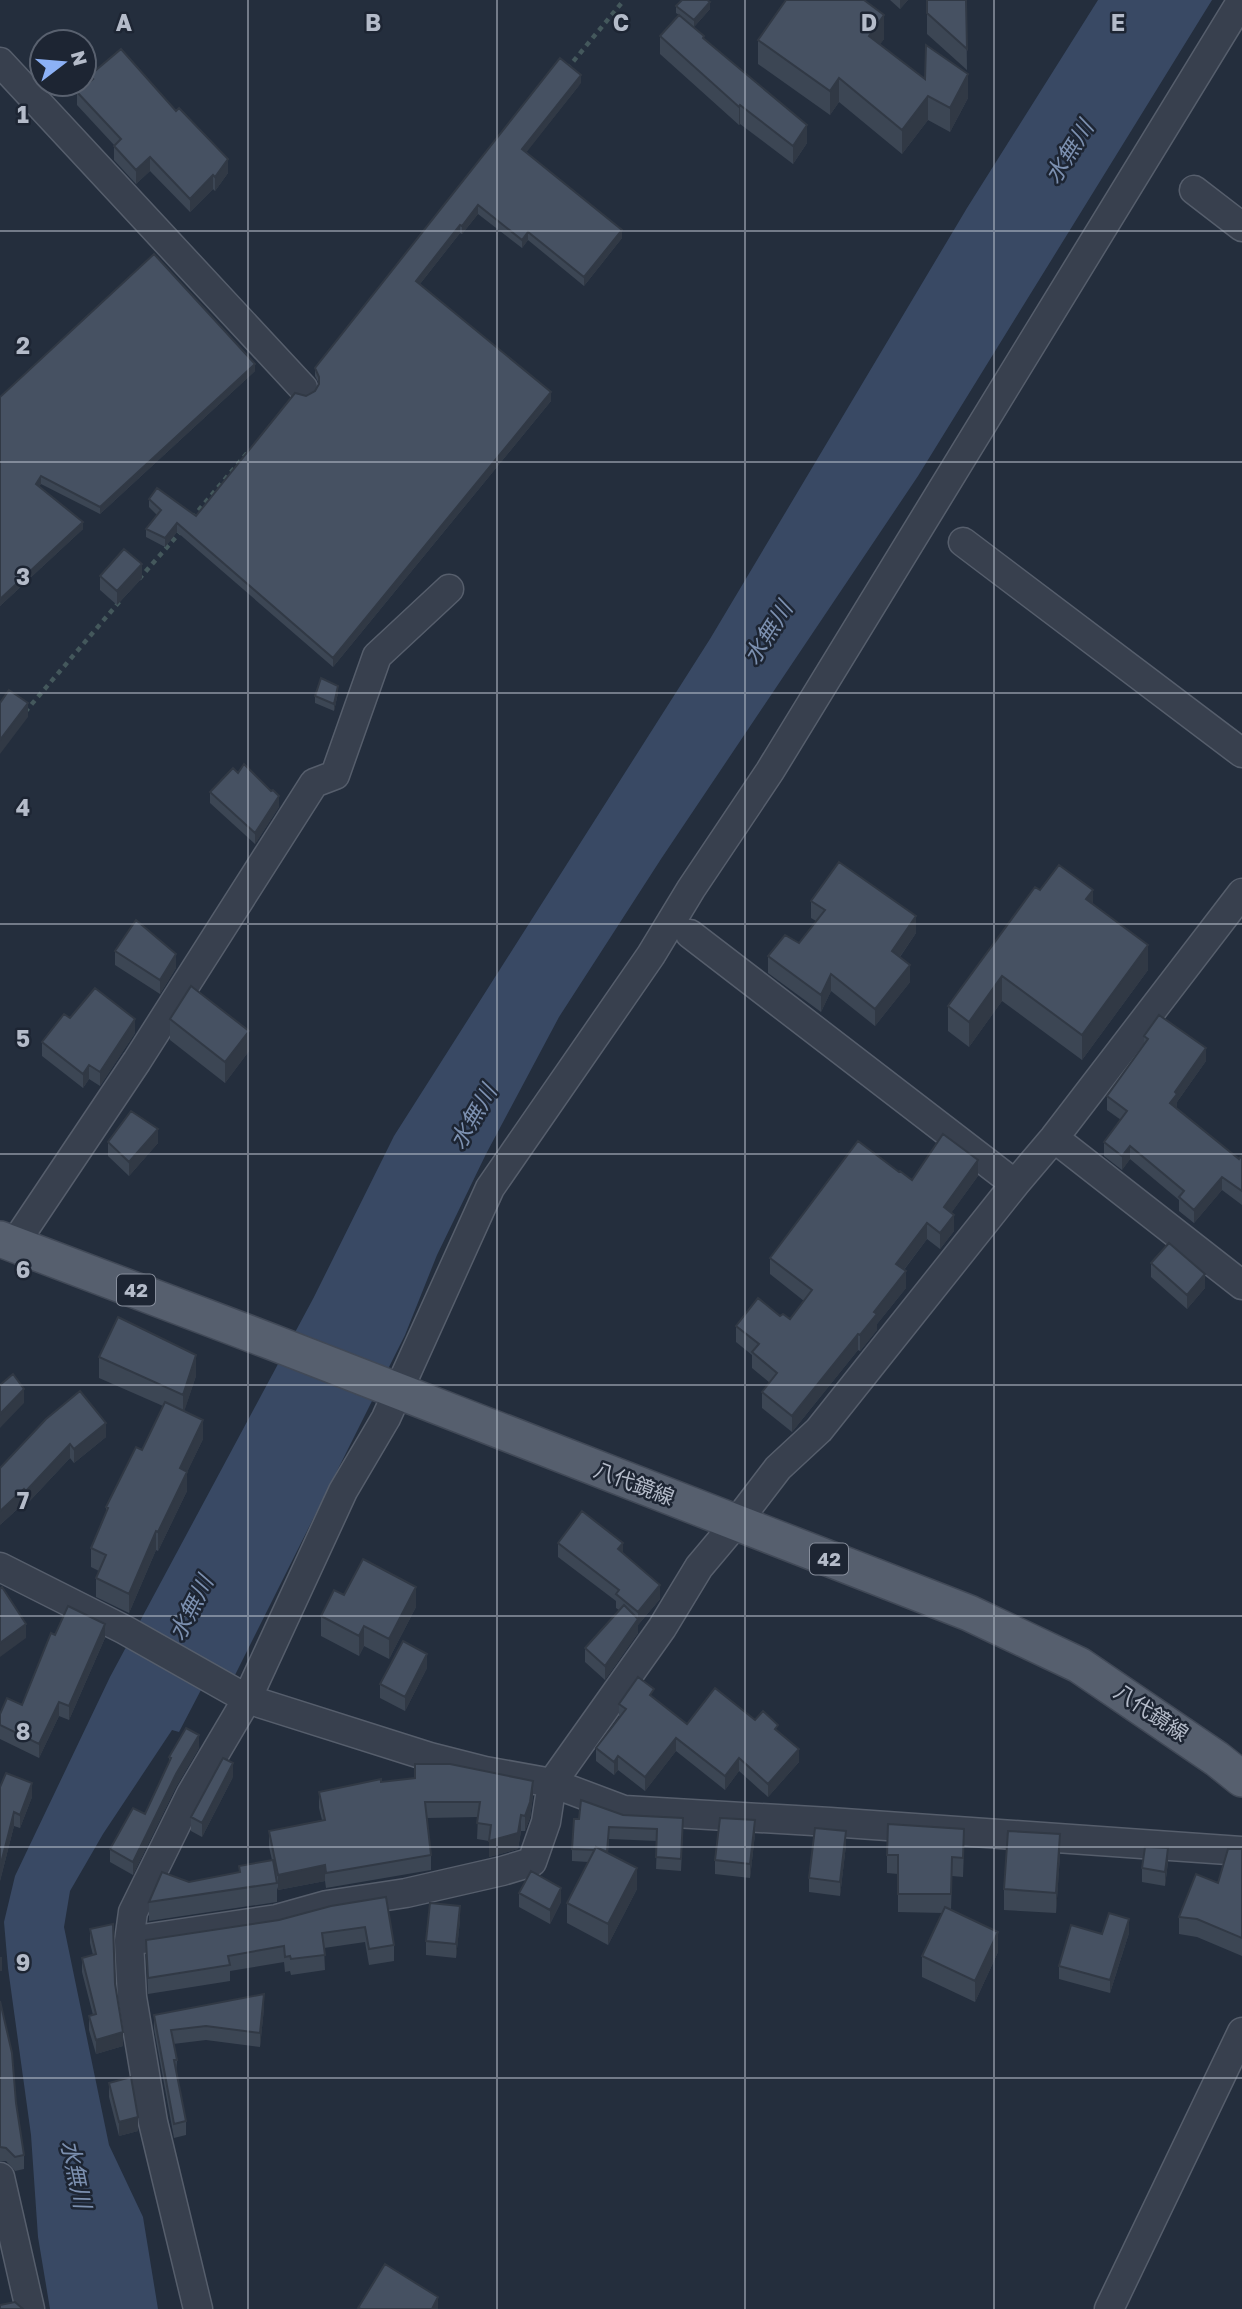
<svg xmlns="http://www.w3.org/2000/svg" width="1242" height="2309" font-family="'Golos Text','Noto Sans JP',sans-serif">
	<rect width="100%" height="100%" fill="#242e3d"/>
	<!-- water -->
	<path fill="#394964" d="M1098,0H1212L918,476L661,859L559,1017L486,1154L437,1255L405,1335L235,1675L214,1665L179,1732L172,1730L103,1834L70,1891L64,1927L109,2145L143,2217L158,2309H50L38,2237L31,2135L8,1968L4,1922L15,1876L110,1677L314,1297L394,1136L710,639L967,208Z"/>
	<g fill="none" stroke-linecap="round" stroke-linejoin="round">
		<!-- minor casing -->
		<g stroke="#565e6c" stroke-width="31">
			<path id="minor" d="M0,62L303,388
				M1194,190L1242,227
				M963,542L1242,753
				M690,934L1015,1184
				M1054,1138L1242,1285
				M15,1243L137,1061L314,783L335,775L377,656L449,589
				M0,1567L125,1630L247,1699L430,1757L485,1771L552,1783L624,1810L830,1822L1242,1851
				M129,1941L277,1919L327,1905L406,1893L502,1871L532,1862L546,1822L552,1783L662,1628L699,1567L736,1523L778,1468L819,1430L1015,1184L1054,1138L1242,893
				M0,2177L30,2309
				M198,2309L153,2122L132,1997L129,1941L133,1912L191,1794L247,1699L343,1491L386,1418L490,1188L651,955L691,889L770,771L1242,0
				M1109,2309L1242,2032"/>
		</g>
		<!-- major casing -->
		<g stroke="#414957" stroke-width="38">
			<path id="major" d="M0,1239L272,1342L969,1613L1079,1665L1217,1759L1242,1779"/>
		</g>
		<!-- path -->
		<path stroke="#44585c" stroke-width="4.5" stroke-dasharray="5 5" stroke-linecap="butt" d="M567,69L624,0
			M192,518L248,452
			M139,579L182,530
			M25,712L120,601"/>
		<!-- minor -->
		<use href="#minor" stroke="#38404e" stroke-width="28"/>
		<!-- major -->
		<use href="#major" stroke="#565f6e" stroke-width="35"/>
	</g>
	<!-- wall -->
	<path fill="#3c4654" d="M890,0H908L900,9Z
		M927,0H966L967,70L927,34Z
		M676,6L710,9L694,27L704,39L807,143L793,164L740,124L739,125L660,54V36L679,15L676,13Z
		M884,39L880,44L925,79L968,98L950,132L928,120L902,154L839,102L830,115L758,64V40Z
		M89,76L228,173L215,191L213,189L190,212L150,171L136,184L114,160V145L77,105V92L89,81Z
		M581,83L526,152L622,238L584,286L528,240L522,248L478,214L462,234L460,233L420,284L551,401L333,667L177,532L165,547L146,537V529L157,515L149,507V499L196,516L306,396L315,391L319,384L315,376V368Z
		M255,371L100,514L41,484L39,486L83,529L0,606V397Z
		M100,576L142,578L117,605L100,590Z
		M338,693L334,711L315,703V696Z
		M238,773L279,807L255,844L210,803V792Z
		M1040,890L1093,905L1148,970L1082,1060L1002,1001L969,1047L948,1031V1006Z
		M811,901L916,933L900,957L910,982L875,1026L831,991L821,1012L768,973V956L799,943L816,921L811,918Z
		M115,951L176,968L160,994L115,965Z
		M70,1018L135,1033L100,1086L89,1079L83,1088L42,1056V1042Z
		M170,1019L249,1051L225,1083L170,1040Z
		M1144,1036L1206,1061L1177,1102V1108L1239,1159L1242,1155V1205L1222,1190L1194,1223L1179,1211V1200L1130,1159L1122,1170L1104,1156V1142L1121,1120L1107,1110V1096L1144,1046Z
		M108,1142L158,1143L129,1176L108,1156Z
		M899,1172L912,1180L978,1176L951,1213L954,1231L940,1249L927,1239L904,1270L906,1288L877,1324V1330L860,1351L858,1350L792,1432L762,1408V1392L770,1383L752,1368V1355L736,1342V1326L780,1316L790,1319L804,1301L770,1274V1258Z
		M1151,1263L1205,1288L1187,1309L1151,1277Z
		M99,1357L196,1376L184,1411L203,1439L187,1472V1491L158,1551L156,1550L129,1613L96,1597V1578L99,1571L91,1567V1548L106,1512V1507L142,1450L163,1406L99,1378Z
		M46,1419L106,1437L74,1463L70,1458L26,1505L24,1503L0,1525Z
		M558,1543L623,1553L660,1599L638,1625V1633L605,1680L585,1662V1648L619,1610L616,1608V1601L558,1557Z
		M344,1595L416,1607L389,1659L364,1646L359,1656L321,1636V1616Z
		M55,1635L105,1638L69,1720L59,1716L39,1758L0,1739V1714L22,1705Z
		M427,1668L405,1711L380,1698V1684Z
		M654,1698L687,1724L755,1720L778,1731L799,1762L768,1797L739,1771L725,1790L676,1751L645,1791L618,1770L614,1775L596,1761V1748L619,1718V1704Z
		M199,1748L176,1787L133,1875L110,1862V1849L145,1814L169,1762V1757Z
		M233,1777L202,1837L191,1831V1817Z
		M381,1782L533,1796L530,1818L525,1831H521L518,1849L489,1857V1841L477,1839L478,1817L427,1818L431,1855V1870L326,1888L325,1881L278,1890L277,1887V1902L149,1921V1902L189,1882L239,1872V1866L272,1860L269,1847V1831L322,1820L319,1808V1792Z
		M0,1787L32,1797L20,1828L14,1826L0,1881Z
		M623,1815L683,1830L681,1871L656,1869L657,1841L609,1839L608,1853L637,1889L608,1945L567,1923V1903L588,1862L572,1861V1849L579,1819Z
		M755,1834L750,1878L715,1874V1860Z
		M846,1845L840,1896L809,1892V1878Z
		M964,1848L963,1877L952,1876L951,1910L998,1952L975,2002L922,1977V1956L943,1913L898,1912V1874L887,1873V1855Z
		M1242,1849V1956L1197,1937L1179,1934V1917L1218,1883Z
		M1060,1855L1056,1913L1004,1910V1889Z
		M1168,1862L1165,1886L1142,1882V1868Z
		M519,1893L561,1902L550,1924L519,1907Z
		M331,1906L394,1945V1961L369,1965L365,1942L324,1948L325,1970L291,1975L290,1971L285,1972L284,1962L230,1971V1981L148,1994L146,1940L279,1920Z
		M460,1920L456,1958L426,1955V1941Z
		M90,1929L115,1984L123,2046L96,2054L89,2030V2016L93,2015L82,1972V1958L93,1955L90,1943Z
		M1129,1933L1110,1993L1059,1979V1966Z
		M0,2001L24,2155V2169L15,2171L6,2161H0Z
		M264,2008L260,2047L206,2040L173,2044L177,2060L176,2074L186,2121V2135L174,2138L154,2029V2015Z
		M109,2083L138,2131L119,2136L109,2097Z"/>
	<!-- shaded-wall -->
	<path fill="#313945" d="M900,0H908L900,9Z
		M710,2V9L694,27V20Z
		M884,15V39L869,60V36Z
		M968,74V98L950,132V108Z
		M581,75V83L522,158V149Z
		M839,78V102L830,115V91Z
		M928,96V120L902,154V130Z
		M740,105V124L739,125V107Z
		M807,125V143L793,164V146Z
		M150,157V171L136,184V170Z
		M228,159V173L215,191V177Z
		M213,175V189L190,212V199Z
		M478,205V214L462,234V226Z
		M460,225V233L416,289V281Z
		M622,230V238L584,286V277Z
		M528,232V240L522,248V240Z
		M255,364V371L100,514V507Z
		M551,392V401L333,667V658Z
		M41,476V484L36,491V484Z
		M83,522V529L0,606V599Z
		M177,523V532L165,547V538Z
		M142,564V578L117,605V591Z
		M338,686V693L334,711V704Z
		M28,703V717L0,754V740Z
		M279,796V807L255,844V833Z
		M1093,890V915L1086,899Z
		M916,916V933L892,968V951Z
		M1148,945V970L1082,1060V1035Z
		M176,954V968L160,994V980Z
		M910,965V982L875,1026V1009Z
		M831,974V991L821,1012V995Z
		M1002,976V1001L969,1047V1022Z
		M135,1019V1033L100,1086V1072Z
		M249,1031V1051L225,1083V1062Z
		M1206,1048V1061L1177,1102V1107L1170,1117V1103L1175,1092Z
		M89,1065V1079L83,1088V1074Z
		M158,1129V1143L129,1176V1162Z
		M1130,1146V1159L1122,1170V1156Z
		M978,1160V1176L944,1223V1207Z
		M1222,1177V1190L1194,1223V1210Z
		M954,1215V1231L940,1249V1233Z
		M927,1223V1239L896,1280V1264Z
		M906,1271V1288L877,1324V1330L860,1351V1335L874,1312Z
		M1205,1274V1288L1187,1309V1295Z
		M858,1334V1350L792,1432V1416Z
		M196,1355V1376L183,1415V1395Z
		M24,1389V1403L0,1428V1414Z
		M203,1420V1439L180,1487V1468Z
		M106,1423V1437L74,1463V1449Z
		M70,1444V1458L26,1505V1491Z
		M187,1472V1491L158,1551V1532Z
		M24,1489V1503L0,1525V1511Z
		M156,1531V1550L129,1613V1594Z
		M623,1543V1557L618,1549Z
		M660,1585V1599L638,1625V1633L605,1680V1666L638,1620V1612Z
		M416,1587V1607L389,1659V1639Z
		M26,1624V1638L0,1657V1643Z
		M105,1624V1638L69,1720V1706Z
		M364,1626V1646L359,1656V1636Z
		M427,1654V1668L405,1711V1697Z
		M59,1702V1716L39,1758V1744Z
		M199,1735V1748L176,1787L133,1875V1862L176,1774Z
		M676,1738V1751L645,1791V1777Z
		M799,1749V1762L768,1797V1784Z
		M618,1756V1770L614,1775V1762Z
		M739,1758V1771L725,1790V1776Z
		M233,1763V1777L202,1837V1823Z
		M533,1781V1796L530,1818L525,1831V1816Z
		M32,1783V1797L20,1828V1815Z
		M14,1812V1826L0,1881V1867Z
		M521,1815V1831L518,1849L489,1857V1841Z
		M755,1820V1834L750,1878V1864Z
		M846,1831V1845L840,1896V1882Z
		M1060,1834V1855L1056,1913V1893Z
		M1168,1848V1862L1165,1886V1872Z
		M325,1865V1881L278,1890V1875Z
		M637,1868V1889L608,1945V1924Z
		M561,1888V1902L550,1924V1910Z
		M460,1906V1920L456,1958V1944Z
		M1129,1919V1933L1110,1993V1980Z
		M998,1932V1952L975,2002V1981Z
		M0,1957H2V1971H0Z
		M264,1994V2008L260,2047V2033Z
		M123,2032V2046L96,2054V2040Z
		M138,2117V2131L119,2136V2122Z
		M438,2297V2309H432Z"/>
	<!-- building -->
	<path fill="#465162" stroke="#313945" stroke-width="2" d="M682,0H707L710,2L694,20L676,6Z
		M786,0H864L884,15L869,36L925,79L926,45L968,74L950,108L928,96L902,130L839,78L830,91L758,40Z
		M927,0H966L967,49L927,13Z
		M679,15L704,36L703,38L807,125L793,146L740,105L739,107L660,36Z
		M121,49L176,111L179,108L228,159L215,177L213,175L190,199L150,157L136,170L114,146L121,139L77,92L93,79L89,76Z
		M560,58L581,75L522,149L622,230L584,277L528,232L522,240L478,205L462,226L460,225L416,281L551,392L333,658L177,523L165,538L146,529L161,510L149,499L157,488L196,516L295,393L306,396L315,391L319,384V377L315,368Z
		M154,254L255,364L100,507L41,476L36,484L83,522L0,599V397Z
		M124,549L142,564L117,591L100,576Z
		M321,678L338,686L334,704L315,696Z
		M9,690L28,703L0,740V703Z
		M244,764L271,791L273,790L279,796L255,833L210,792L233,768L238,773Z
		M839,862L916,916L892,951L910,965L875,1009L831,974L821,995L768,956L785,935L799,943L825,910L811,901Z
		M1059,865L1093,890L1086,899L1148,945L1082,1035L1002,976L969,1022L948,1006L1035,887L1040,890Z
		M136,920L176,954L160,980L115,951Z
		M191,986L249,1031L225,1062L170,1019Z
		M95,988L135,1019L100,1072L89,1065L83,1074L42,1042L64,1014L70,1018Z
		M1159,1015L1206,1048L1175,1092L1177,1094L1170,1103L1239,1159L1242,1155V1191L1222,1177L1194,1210L1179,1197L1184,1191L1130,1146L1122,1156L1104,1142L1127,1111L1107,1096L1148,1039L1144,1036Z
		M131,1111L158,1129L129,1162L108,1142Z
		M943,1134L978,1160L944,1207L954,1215L940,1233L927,1223L896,1264L906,1271L874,1312L877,1314L860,1335L858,1334L792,1416L762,1392L777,1373L752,1352L759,1344L736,1326L758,1298L780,1316L783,1314L790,1319L812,1290L770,1258L858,1141L899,1172L900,1171L912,1180Z
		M1169,1243L1205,1274L1187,1295L1151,1263Z
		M118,1317L196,1355L183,1395L99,1357Z
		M13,1374L24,1389L0,1414V1385Z
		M80,1391L106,1423L74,1449L70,1444L26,1491L24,1489L0,1511V1468L46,1419Z
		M165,1402L203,1420L180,1468L187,1472L158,1532L156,1531L129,1594L96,1578L106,1555L91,1548L108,1508L106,1507L136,1447L142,1450Z
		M582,1511L623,1543L618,1549L660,1585L638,1612L616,1594L619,1590L558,1543Z
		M363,1559L416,1587L389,1639L364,1626L359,1636L321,1616L334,1590L344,1595Z
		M2,1587L26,1624L0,1643V1589Z
		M624,1605L638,1619L605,1666L585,1648Z
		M68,1606L105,1624L69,1706L59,1702L39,1744L0,1725V1714L7,1698L22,1705L51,1633L55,1635Z
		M403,1641L427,1654L405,1697L380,1684Z
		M638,1677L654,1689L650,1695L687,1724L715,1688L755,1720L763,1711L778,1725L775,1729L799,1749L768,1784L739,1758L725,1776L676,1738L645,1777L618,1756L614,1762L596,1748L626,1709L619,1704Z
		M186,1728L199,1735L176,1774L133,1862L110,1849L133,1808L145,1814L171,1758L169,1757Z
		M223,1758L233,1763L202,1823L191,1817Z
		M415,1764H450L533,1781L530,1802L525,1816L521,1815L518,1833L489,1841L491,1825L477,1823L480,1802H425L431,1855L326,1873L325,1865L278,1875L269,1831L325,1820L319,1792L381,1779V1782L415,1778Z
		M6,1773L32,1783L20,1815L14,1812L0,1867V1787Z
		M581,1800L623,1815L683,1818L681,1859L656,1857L657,1829L609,1827L607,1852L596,1847L594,1850L572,1849L574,1819H579Z
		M720,1818L755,1820L750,1864L715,1860Z
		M888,1824L964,1829L963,1858L952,1857L951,1894H898V1855H887Z
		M815,1828L846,1831L840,1882L809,1878Z
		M1008,1831L1060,1834L1056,1893L1004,1889Z
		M596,1847L637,1868L608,1924L567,1903Z
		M1145,1847L1168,1848L1165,1872L1142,1868Z
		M1228,1849H1242V1938L1197,1919L1179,1917L1196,1874L1218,1883Z
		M273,1860L277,1883L149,1902L162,1872L189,1882L240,1872L239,1866Z
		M531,1871L561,1888L550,1910L519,1893Z
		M386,1897L394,1945L369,1949L365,1927L322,1933L325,1955L291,1959L290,1956L285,1957L284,1946L228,1956L230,1965L148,1978L146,1940L279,1920L331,1906Z
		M430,1903L460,1906L456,1944L426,1941Z
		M945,1907L998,1932L975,1981L922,1956Z
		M1109,1913L1129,1919L1110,1980L1059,1966L1071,1925L1102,1934Z
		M113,1924L115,1984L123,2032L96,2040L89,2016L96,2014L82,1958L96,1954L90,1929Z
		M264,1994L260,2033L206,2026L171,2030L177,2060H174L186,2121L174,2124L154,2015Z
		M0,2001L12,2053L16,2103L24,2155L15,2157L6,2148L0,2147Z
		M131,2077L138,2117L119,2122L109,2083Z
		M385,2264L438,2297L432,2309H361L358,2308Z
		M15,2302L23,2309H0V2305Z"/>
	<!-- grid -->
	<path fill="none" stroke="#b4bbc9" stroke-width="2" stroke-opacity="0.55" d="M248,0V2309M497,0V2309M745,0V2309M994,0V2309M0,231H1242M0,462H1242M0,693H1242M0,924H1242M0,1154H1242M0,1385H1242M0,1616H1242M0,1847H1242M0,2078H1242"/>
	<g text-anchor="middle" stroke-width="5" stroke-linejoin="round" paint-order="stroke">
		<!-- shield labels -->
		<g fill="#1d2533" stroke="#878e9c" stroke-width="2">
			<rect x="117" y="1274.5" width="38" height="31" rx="5"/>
			<rect x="810" y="1543.5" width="38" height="31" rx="5"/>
		</g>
		<g font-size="19" font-weight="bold" fill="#b4bbc9">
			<text x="136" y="1297">42</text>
			<text x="829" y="1566">42</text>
		</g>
		<!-- street labels -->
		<g font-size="21" fill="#b4bbc9" stroke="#1d2533">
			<text transform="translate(634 1484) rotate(21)" y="7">八代鏡線</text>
			<text transform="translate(1151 1713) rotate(34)" y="7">八代鏡線</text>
		</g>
		<!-- water labels -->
		<g font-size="23" font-style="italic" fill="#7c90b0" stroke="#1d2533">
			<text transform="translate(1069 152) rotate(-58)" y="8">水無川</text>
			<text transform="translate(768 633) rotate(-58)" y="8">水無川</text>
			<text transform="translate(473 1117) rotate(-60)" y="8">水無川</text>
			<text transform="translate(191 1608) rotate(-63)" y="8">水無川</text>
			<text transform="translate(76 2174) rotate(78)" y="8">水無川</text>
		</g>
	</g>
	<g font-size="23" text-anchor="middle" font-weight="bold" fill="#b4bbc9" stroke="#1d2533" stroke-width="5" stroke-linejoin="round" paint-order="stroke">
		<text x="124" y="31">A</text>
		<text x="373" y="31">B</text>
		<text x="621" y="31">C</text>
		<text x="869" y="31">D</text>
		<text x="1118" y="31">E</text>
		<text x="23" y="123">1</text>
		<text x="23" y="354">2</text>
		<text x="23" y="585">3</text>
		<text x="23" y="816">4</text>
		<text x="23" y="1047">5</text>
		<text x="23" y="1278">6</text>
		<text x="23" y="1509">7</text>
		<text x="23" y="1740">8</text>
		<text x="23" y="1971">9</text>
	</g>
	<!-- north arrow -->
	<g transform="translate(63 63) rotate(74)"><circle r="33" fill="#1d2533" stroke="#59616f" stroke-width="2"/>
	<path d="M0-5L12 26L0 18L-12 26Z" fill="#8cb1f6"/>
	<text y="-10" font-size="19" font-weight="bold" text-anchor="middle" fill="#b4bbc9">N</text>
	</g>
</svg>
